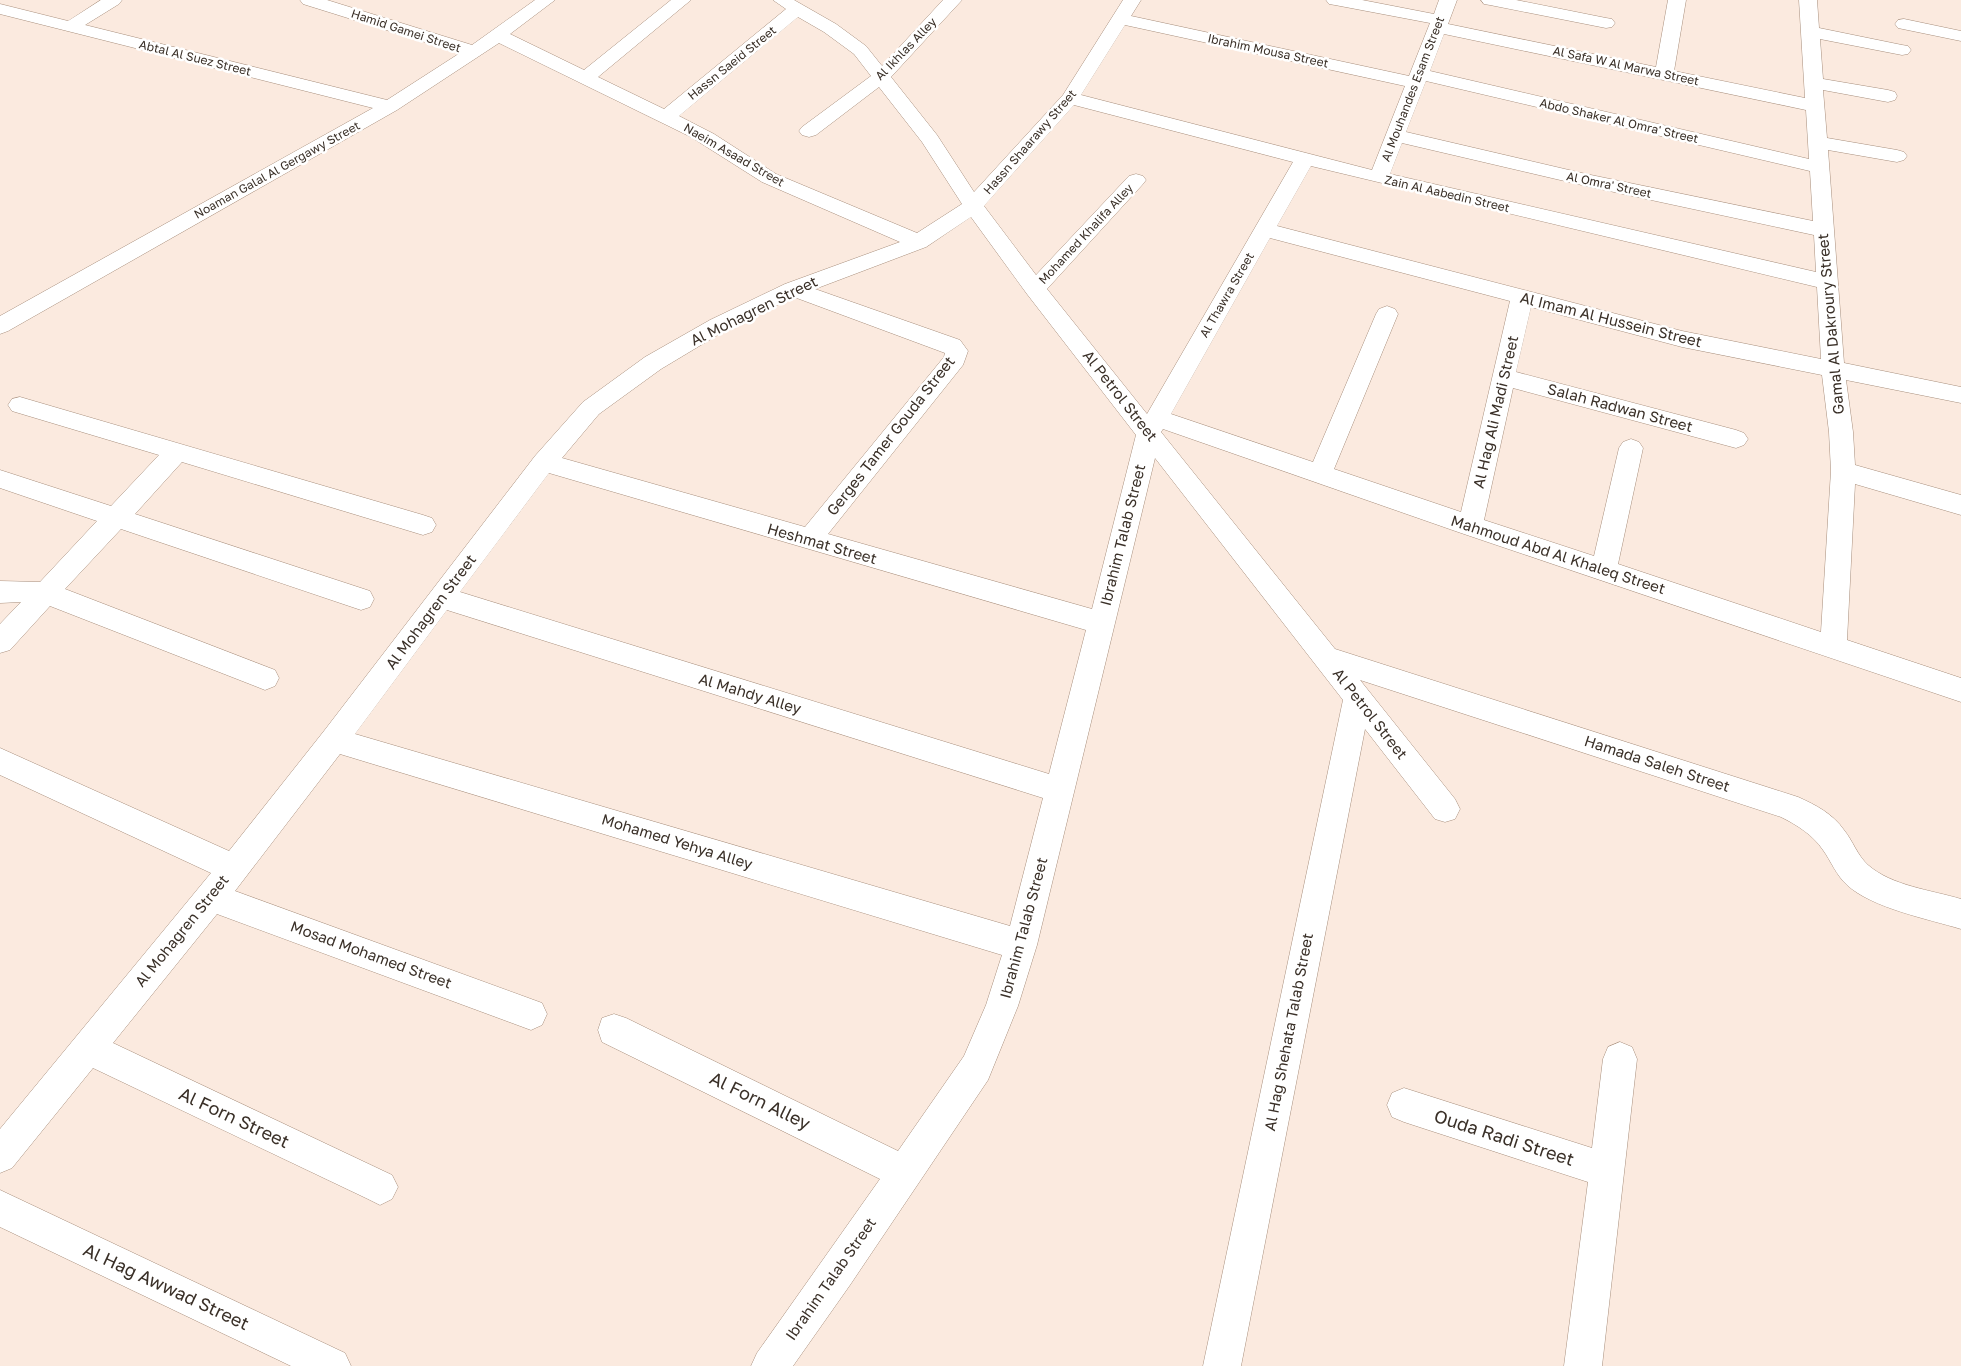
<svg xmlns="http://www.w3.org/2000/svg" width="1961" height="1366" font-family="'Golos Text',sans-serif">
	<rect width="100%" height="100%" fill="#fbeadf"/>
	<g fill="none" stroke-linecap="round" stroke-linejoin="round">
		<!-- minor casing -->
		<g stroke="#a88f7d" stroke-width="1">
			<path id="minor" d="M101,0H122L119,4L85,25L387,100L460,53L303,4L300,0H327L472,45L535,0H555L510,34L584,70L671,0H691L598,77L664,109L786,9L773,0H794L836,24L866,46L882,66L943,0H962L891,77L937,135L974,192L1063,95L1123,0H1141L1131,16L1409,76L1430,23L1335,5L1329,4L1326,0H1362L1434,14L1439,0H1457L1448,24L1656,67L1668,0H1686L1674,71L1805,98L1799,0H1817L1819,28L1902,45L1908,46L1911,50L1908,54L1902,55L1820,39L1823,79L1888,90L1895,92L1897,96L1895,100L1888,102L1823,90L1827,138L1897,150L1904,152L1907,156L1904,160L1897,162L1828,150L1844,363L1961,387V403L1846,380L1853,432L1855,465L1961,495V515L1855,484L1847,640L1961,678V702L1461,533L1163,429L1161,432L1335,649L1798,797C1816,805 1833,814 1844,830C1853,841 1857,855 1868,865C1892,886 1931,890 1961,899V929C1928,919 1872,908 1847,885C1836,875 1831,861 1823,850C1813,835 1797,825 1781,817L1360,680L1455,799L1460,809L1455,819L1445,822L1435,819L1365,729L1241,1366H1203L1343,700L1155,458L1037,945L1018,1006L988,1080L850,1285L793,1366H751L757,1353L880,1179L602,1042L598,1030L602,1018L614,1014L626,1018L898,1151L964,1056L986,1005L1002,955L340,754L235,891L542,1003L547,1014L542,1025L531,1030L217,914L113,1043L392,1175L398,1187L392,1199L380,1205L368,1199L93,1068L12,1168L0,1173V1129L211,873L0,775V748L229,851L324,731L535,456L583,402L645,357L710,320L785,284L900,242L762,182L691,137L499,43L397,110L8,331L0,334V316L373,108L0,14V4L68,21ZM798,17L824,32L854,54L871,76L802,127L799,131L802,135L809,137L816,135L879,87L922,142L962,204L917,233L776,174L714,134L679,116ZM1125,25L1405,86L1372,170L1081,95ZM1444,34L1806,110L1809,159L1430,71ZM1426,81L1810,171L1813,221L1586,174L1406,132ZM1074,105L1293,162L1147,414L1047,289L1143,184L1146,180L1143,176L1136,174L1129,176L1036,275L984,206ZM1402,143L1586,186L1814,235L1816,272L1390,174ZM1311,166L1817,287L1821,359L1682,331L1277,226ZM971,217L1027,294L1136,435L1092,609L828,534L963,365L968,351L960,340L815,289L926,247ZM1270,238L1510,301L1461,512L1334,469L1398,314L1395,309L1387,306L1379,309L1376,314L1313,462L1171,414ZM794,297L945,353L944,357L805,527L562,458L599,414L661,369L726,330ZM1531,307L1682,347L1822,375L1829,432L1831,471L1821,632L1618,564L1643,448L1639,442L1631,439L1623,442L1619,448L1594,556L1484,520L1513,388L1736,448L1744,445L1748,439L1744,433L1736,430L1516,372ZM549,473L1086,630L1049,774L460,592ZM447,610L1043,798L1010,926L355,734Z
				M1481,0H1516L1606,18L1612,19L1615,23L1612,27L1606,28L1490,5L1484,4Z
				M1904,19L1961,31V41L1898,28L1895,24L1898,20Z
				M20,397L423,515L432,518L436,525L432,532L423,535L182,462L135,514L370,591L374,599L370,607L361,610L121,529L65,589L275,670L279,678L275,686L265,690L255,686L50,606L10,650L0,653V624L21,602L0,603V581L40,582L97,521L0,488V470L111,506L159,455L12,411L8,405L12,399Z
				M1620,1042L1632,1047L1637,1059L1602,1366H1564L1588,1182L1404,1122L1392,1117L1387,1105L1392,1093L1404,1088L1592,1148L1603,1059L1608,1047Z
				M0,1190L345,1353L351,1366H291L0,1227Z"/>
		</g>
		<!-- minor -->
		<use href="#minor" fill="#fff" fill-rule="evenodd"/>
	</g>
	<g text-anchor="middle" stroke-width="5" stroke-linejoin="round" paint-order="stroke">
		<!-- far-street labels -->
		<g font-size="12" fill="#3a3028" stroke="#fff">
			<text transform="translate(406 31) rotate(18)" y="4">Hamid Gamei Street</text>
			<text transform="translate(906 49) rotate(-46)" y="4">Al Ikhlas Alley</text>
			<text transform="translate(1268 51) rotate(12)" y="4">Ibrahim Mousa Street</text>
			<text transform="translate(195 58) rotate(14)" y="4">Abtal Al Suez Street</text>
			<text transform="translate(732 63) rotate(-39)" y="4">Hassn Saeid Street</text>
			<text transform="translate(1626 66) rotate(12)" y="4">Al Safa W Al Marwa Street</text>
			<text transform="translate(1413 89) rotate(-69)" y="4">Al Mouhandes Esam Street</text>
			<text transform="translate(1619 121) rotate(13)" y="4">Abdo Shaker Al Omra' Street</text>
			<text transform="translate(1030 142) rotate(-49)" y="4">Hassn Shaarawy Street</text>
			<text transform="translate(734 155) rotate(30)" y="4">Naeim Asaad Street</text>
			<text transform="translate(277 170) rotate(-29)" y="4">Noaman Galal Al Gergawy Street</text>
			<text transform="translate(1609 185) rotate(12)" y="4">Al Omra' Street</text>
			<text transform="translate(1447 194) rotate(13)" y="4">Zain Al Aabedin Street</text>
			<text transform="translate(1086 234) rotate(-47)" y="4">Mohamed Khalifa Alley</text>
			<text transform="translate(1227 295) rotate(-60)" y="4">Al Thawra Street</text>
		</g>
		<!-- street labels -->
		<g font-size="15" fill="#3a3028" stroke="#fff">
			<text transform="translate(754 311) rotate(-26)" y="5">Al Mohagren Street</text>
			<text transform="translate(1611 320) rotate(14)" y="5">Al Imam Al Hussein Street</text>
			<text transform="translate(1831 324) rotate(-95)" y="5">Gamal Al Dakroury Street</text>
			<text transform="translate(1120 396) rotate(52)" y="5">Al Petrol Street</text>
			<text transform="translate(1620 408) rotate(15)" y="5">Salah Radwan Street</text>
			<text transform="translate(1496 412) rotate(-77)" y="5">Al Hag Ali Madi Street</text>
			<text transform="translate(891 436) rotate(-52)" y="5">Gerges Tamer Gouda Street</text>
			<text transform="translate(1123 535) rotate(-76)" y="5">Ibrahim Talab Street</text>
			<text transform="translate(822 544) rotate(16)" y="5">Heshmat Street</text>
			<text transform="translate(1558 555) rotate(18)" y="5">Mahmoud Abd Al Khaleq Street</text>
			<text transform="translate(431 612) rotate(-53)" y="5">Al Mohagren Street</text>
			<text transform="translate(750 694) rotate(17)" y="5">Al Mahdy Alley</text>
			<text transform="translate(1370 714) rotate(52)" y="5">Al Petrol Street</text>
			<text transform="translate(1657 764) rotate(18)" y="5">Hamada Saleh Street</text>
			<text transform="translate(677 842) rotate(17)" y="5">Mohamed Yehya Alley</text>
			<text transform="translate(1024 928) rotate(-75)" y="5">Ibrahim Talab Street</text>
			<text transform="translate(182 931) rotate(-51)" y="5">Al Mohagren Street</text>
			<text transform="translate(371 955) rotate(20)" y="5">Mosad Mohamed Street</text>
			<text transform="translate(1289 1032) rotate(-79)" y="5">Al Hag Shehata Talab Street</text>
			<text transform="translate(831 1279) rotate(-55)" y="5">Ibrahim Talab Street</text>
		</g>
		<!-- near-street labels -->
		<g font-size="18" fill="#3a3028" stroke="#fff">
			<text transform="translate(760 1101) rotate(26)" y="6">Al Forn Alley</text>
			<text transform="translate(234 1118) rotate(25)" y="6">Al Forn Street</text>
			<text transform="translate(1504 1138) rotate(18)" y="6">Ouda Radi Street</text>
			<text transform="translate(166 1287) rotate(25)" y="6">Al Hag Awwad Street</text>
		</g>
	</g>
</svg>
